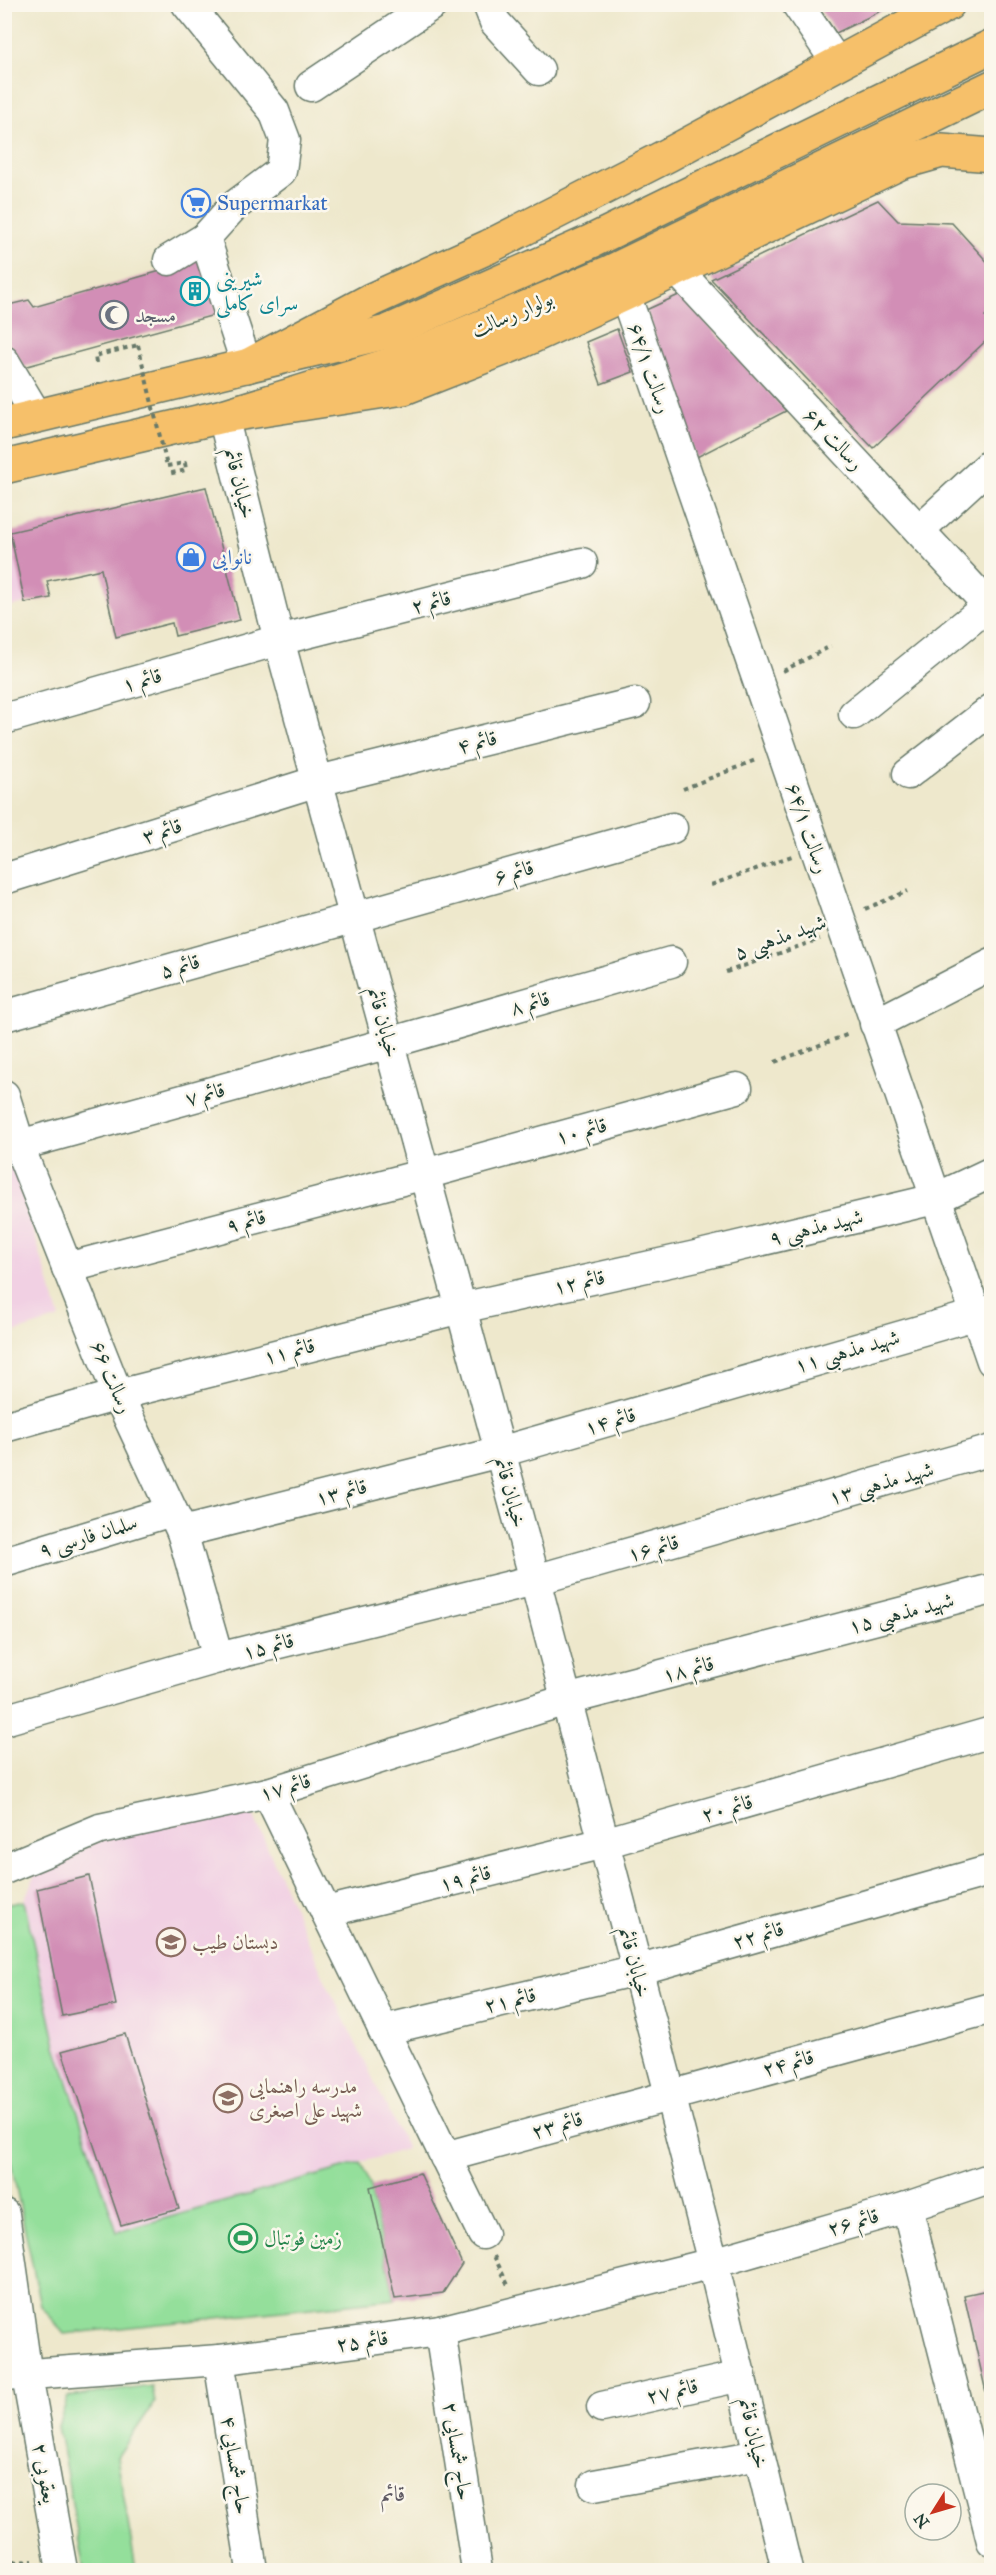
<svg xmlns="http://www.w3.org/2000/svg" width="996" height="2575" font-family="'IM FELL Great Primer',Amiri,serif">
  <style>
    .built { fill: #f1d0e3 }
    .green { fill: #94df9b; stroke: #5a8e68; stroke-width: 1.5 }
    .building { fill: #d28eb6 }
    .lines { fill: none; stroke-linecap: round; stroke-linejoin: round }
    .minor-casing { stroke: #677969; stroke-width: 33 }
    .major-casing { stroke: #677969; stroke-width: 36 }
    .highway-casing { stroke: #677969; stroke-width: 36 }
    .path { stroke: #677969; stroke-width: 4; stroke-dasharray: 4.5 4.5; stroke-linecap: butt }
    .minor { stroke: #fff; stroke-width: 30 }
    .major { stroke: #f6c06b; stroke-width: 33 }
    .highway { stroke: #f6c06b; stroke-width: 33 }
    .path-bridge { stroke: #677969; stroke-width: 4; stroke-dasharray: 4.5 4.5; stroke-linecap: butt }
    .labels { text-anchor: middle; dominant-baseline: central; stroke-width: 5; stroke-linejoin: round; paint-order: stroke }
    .shop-label { font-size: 21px; fill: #366cbe; stroke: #fbf7ec; text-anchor: start }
    .culture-label { font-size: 21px; fill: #0d838f; stroke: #fbf7ec; text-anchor: start }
    .street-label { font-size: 21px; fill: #1f3d34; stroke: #fbf7ec }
    .worship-label { font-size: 21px; fill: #5b616d; stroke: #fbf7ec; text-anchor: start }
    .education-label { font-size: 21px; fill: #785e54; stroke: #fbf7ec; text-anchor: start }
    .leisure-label { font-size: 21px; fill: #27864d; stroke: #fbf7ec; text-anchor: start }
    .neighbourhood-label { font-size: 22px; fill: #5e5962; stroke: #fbf7ec }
  </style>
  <rect width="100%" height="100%" fill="#fbf7ec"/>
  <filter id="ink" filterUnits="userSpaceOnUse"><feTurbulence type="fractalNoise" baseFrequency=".0167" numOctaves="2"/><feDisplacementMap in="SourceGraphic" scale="12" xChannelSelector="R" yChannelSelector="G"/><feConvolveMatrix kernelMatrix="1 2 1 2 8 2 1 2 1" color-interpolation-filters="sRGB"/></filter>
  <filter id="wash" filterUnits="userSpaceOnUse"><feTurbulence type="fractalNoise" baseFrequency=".008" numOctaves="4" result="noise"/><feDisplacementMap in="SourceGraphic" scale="24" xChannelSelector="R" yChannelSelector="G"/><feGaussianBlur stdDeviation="1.35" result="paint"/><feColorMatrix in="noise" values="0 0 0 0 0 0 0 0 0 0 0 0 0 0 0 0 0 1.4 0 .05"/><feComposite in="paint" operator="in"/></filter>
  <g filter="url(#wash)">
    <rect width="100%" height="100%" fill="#eee8cc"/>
    <g class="built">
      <path d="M10,532L25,603L5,608L4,533Z"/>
      <path d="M4,1142H6L60,1318L5,1335Z"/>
      <path d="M250,1807L326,1982L407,2149L117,2232L56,2046L24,1901L36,1872L103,1839Z"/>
    </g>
    <g class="green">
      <path d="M24,1901L56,2046L117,2232L361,2163L370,2187L395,2299L64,2334L41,2306L9,2154L5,2148V1905Z"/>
      <path d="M152,2386L155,2402L117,2457L136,2570H84L58,2426L68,2397Z"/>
    </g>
    <g id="blocks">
      <g class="building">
        <path d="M816,4H895L836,33Z"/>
        <path d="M878,200L898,221L952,223L992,267V310L985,316L992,323V335L873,448L711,279Z"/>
        <path d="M199,251L218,314L24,367L4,335V306L29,300L34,307L171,268Z"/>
        <path d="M681,294L786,411L695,458L646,310Z"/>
        <path d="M617,329L633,372L601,384L586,342Z"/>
        <path d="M206,487L240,620L175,636L172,623L116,637L101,569L47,581L51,598L25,603L10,532Z"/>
        <path d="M89,1876L116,2005L62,2016L37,1889Z"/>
        <path d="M125,2034L179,2209L121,2225L62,2051Z"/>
        <path d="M420,2173L462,2264L443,2293L395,2299L370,2187Z"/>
        <path d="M992,2289V2400L988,2401L964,2295Z"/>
      </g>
    </g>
  </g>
  <g filter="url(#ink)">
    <use href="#blocks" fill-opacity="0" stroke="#677969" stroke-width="1.5"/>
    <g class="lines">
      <g class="minor-casing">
        <g id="minor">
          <path d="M187,4L274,111L285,140L281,171L233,207L205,238L247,366"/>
          <path d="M488,4L495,22L539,70"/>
          <path d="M797,4L837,63"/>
          <path d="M311,86L433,4"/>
          <path d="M169,260L205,238"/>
          <path d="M677,270L992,609"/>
          <path d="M625,294L992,1361"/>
          <path d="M4,361L37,416"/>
          <path d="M223,416L279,640L535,1580L670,2094L713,2263L787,2570"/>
          <path d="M919,530L992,463"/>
          <path d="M854,714L989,605"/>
          <path d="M4,719L279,640L582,563"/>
          <path d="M908,774L992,709"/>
          <path d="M4,879L318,781L635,703"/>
          <path d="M4,1016L672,828"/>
          <path d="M875,1024L992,964"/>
          <path d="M4,1095L24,1159L118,1395L182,1532L218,1658"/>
          <path d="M20,1145L389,1043L671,962"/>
          <path d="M67,1268L425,1174L737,1088"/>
          <path d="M4,1427L118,1395L461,1308L696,1256L935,1199L992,1172"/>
          <path d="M182,1532L500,1452L992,1310"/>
          <path d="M4,1562L172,1511"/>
          <path d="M4,1720L218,1658L535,1580L992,1450"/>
          <path d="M268,1793L483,2234"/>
          <path d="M4,1869L100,1829L268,1793L566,1700L992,1589"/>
          <path d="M326,1912L604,1843L992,1732"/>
          <path d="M383,2030L637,1970L992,1870"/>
          <path d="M445,2157L992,2008"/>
          <path d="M907,2207L992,2541"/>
          <path d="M4,2214L27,2376L62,2570"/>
          <path d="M440,2331L477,2570"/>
          <path d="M219,2360L252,2570"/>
          <path d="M4,2376L219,2360L440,2331L713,2263L907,2207L992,2178"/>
          <path d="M602,2407L741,2376"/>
          <path d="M594,2485L759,2455"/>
        </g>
      </g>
      <g class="major-casing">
        <g id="major">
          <path d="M4,424L387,332L592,241L992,46"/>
          <path d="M4,467L223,416L398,362L608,273L992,87"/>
        </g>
      </g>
      <g class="highway-casing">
        <g id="highway">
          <path d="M247,366L371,300L488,247L668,155L948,4"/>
          <path d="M223,416L404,388L518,343L625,294L900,163L942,151L992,155"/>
        </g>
      </g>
      <g class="path">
        <path d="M96,363L95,356L138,345"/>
        <path d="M167,466L185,463L186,470L168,474"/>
        <path d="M783,671L831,646"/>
        <path d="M683,789L758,759"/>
        <path d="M711,885L792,856"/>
        <path d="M865,909L908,891"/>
        <path d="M726,972L820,939"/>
        <path d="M775,1062L849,1034"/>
        <path d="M494,2256L509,2287"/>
        <path d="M4,2562L33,2561"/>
      </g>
      <use href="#minor" class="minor"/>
      <use href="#major" class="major"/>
      <use href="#highway" class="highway"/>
      <path class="path-bridge" d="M138,345L167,466"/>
    </g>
  </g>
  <defs>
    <g id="supermarket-ring" transform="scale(1.5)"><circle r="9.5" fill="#fbf7ec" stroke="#3f7fe0" stroke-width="1.5"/><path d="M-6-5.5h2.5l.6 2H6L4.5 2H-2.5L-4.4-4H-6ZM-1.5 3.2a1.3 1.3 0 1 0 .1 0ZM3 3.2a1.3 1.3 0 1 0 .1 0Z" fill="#3f7fe0"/></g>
    <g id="building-ring" transform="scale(1.5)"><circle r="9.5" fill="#fbf7ec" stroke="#0f9aa8" stroke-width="1.5"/><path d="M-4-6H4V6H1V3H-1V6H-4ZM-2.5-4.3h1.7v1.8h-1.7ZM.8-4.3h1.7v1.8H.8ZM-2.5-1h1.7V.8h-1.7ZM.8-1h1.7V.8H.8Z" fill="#0f9aa8"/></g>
    <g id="mosque-ring" transform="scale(1.5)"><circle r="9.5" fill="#fbf7ec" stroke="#6b7280" stroke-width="1.5"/><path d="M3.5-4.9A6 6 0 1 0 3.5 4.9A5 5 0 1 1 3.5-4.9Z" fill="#6b7280"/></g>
    <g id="shop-ring" transform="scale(1.5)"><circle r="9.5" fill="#fbf7ec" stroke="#3f7fe0" stroke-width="1.5"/><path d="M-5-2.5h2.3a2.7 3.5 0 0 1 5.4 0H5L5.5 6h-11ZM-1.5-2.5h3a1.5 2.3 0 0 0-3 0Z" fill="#3f7fe0"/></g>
    <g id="school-ring" transform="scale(1.5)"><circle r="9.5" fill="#fbf7ec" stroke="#8d6e63" stroke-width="1.5"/><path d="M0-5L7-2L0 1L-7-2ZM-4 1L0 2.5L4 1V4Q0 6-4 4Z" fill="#8d6e63"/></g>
    <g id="stadium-ring" transform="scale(1.5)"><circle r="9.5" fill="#fbf7ec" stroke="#2e9e5b" stroke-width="1.5"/><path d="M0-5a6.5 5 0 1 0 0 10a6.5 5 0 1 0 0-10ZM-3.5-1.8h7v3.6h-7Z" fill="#2e9e5b"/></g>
  </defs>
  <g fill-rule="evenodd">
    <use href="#supermarket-ring" x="196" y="203"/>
    <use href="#building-ring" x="195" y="291"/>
    <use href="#mosque-ring" x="114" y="315"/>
    <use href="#shop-ring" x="191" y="557"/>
    <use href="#school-ring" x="171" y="1942"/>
    <use href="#school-ring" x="228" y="2098"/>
    <use href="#stadium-ring" x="243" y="2238"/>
  </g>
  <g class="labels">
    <g class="shop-label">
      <text x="217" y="203">Supermarkat</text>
      <text x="212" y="557">نانوایی</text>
    </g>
    <g class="culture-label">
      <text x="216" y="279">شیرینی<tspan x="216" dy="24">سرای کاملی</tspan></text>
    </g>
    <g class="street-label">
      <text transform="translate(512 314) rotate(-23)">بولوار رسالت</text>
      <text transform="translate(650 368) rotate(71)">رسالت ۶۴/۱</text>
      <text transform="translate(834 439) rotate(47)">رسالت ۶۲</text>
      <text transform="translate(240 483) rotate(76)">خیابان قائم</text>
      <text transform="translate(431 602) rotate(-14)">قائم ۲</text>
      <text transform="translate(142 680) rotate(-16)">قائم ۱</text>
      <text transform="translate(477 742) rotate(-14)">قائم ۴</text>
      <text transform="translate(808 828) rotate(71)">رسالت ۶۴/۱</text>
      <text transform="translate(162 831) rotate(-18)">قائم ۳</text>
      <text transform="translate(514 872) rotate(-16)">قائم ۶</text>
      <text transform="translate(780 937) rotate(-20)">شهید مذهبی ۵</text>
      <text transform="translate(180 966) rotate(-16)">قائم ۵</text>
      <text transform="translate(530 1003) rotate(-16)">قائم ۸</text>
      <text transform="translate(384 1022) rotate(75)">خیابان قائم</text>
      <text transform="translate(205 1094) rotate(-15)">قائم ۷</text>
      <text transform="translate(581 1131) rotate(-15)">قائم ۱۰</text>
      <text transform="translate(246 1221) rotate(-15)">قائم ۹</text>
      <text transform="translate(816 1227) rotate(-14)">شهید مذهبی ۹</text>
      <text transform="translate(579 1282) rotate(-12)">قائم ۱۲</text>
      <text transform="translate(289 1351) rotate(-14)">قائم ۱۱</text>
      <text transform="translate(847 1351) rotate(-16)">شهید مذهبی ۱۱</text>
      <text transform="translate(112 1377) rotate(67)">رسالت ۶۶</text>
      <text transform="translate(610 1421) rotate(-16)">قائم ۱۴</text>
      <text transform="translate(881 1483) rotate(-16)">شهید مذهبی ۱۳</text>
      <text transform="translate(341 1492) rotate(-14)">قائم ۱۳</text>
      <text transform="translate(511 1492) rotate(75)">خیابان قائم</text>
      <text transform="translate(88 1536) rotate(-17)">سلمان فارسی ۹</text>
      <text transform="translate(653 1548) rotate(-15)">قائم ۱۶</text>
      <text transform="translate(901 1613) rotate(-15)">شهید مذهبی ۱۵</text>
      <text transform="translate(268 1646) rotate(-14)">قائم ۱۵</text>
      <text transform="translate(688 1669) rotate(-14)">قائم ۱۸</text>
      <text transform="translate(285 1787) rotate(-16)">قائم ۱۷</text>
      <text transform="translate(727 1808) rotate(-16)">قائم ۲۰</text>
      <text transform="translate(465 1878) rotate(-14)">قائم ۱۹</text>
      <text transform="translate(758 1935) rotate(-16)">قائم ۲۲</text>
      <text transform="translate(635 1962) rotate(75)">خیابان قائم</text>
      <text transform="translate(510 2000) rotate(-13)">قائم ۲۱</text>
      <text transform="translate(788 2063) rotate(-15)">قائم ۲۴</text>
      <text transform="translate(557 2125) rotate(-16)">قائم ۲۳</text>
      <text transform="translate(853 2222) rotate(-16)">قائم ۲۶</text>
      <text transform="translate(362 2341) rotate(-8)">قائم ۲۵</text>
      <text transform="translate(672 2391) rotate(-13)">قائم ۲۷</text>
      <text transform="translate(754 2433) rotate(77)">خیابان قائم</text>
      <text transform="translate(458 2451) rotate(81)">حاج شمسایی ۲</text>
      <text transform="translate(236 2465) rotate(81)">حاج شمسایی ۴</text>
      <text transform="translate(45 2473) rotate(80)">یعقوبی ۲</text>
    </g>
    <g class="worship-label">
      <text x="135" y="315">مسجد</text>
    </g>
    <g class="education-label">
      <text x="192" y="1942">دبستان طیب</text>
      <text x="249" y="2086">مدرسه راهنمایی<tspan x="249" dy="24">شهید علی اصغری</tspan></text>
    </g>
    <g class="leisure-label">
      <text x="264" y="2238">زمین فوتبال</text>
    </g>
    <g class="neighbourhood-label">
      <text x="393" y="2493">قائم</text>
    </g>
  </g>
  <rect width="996" height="2575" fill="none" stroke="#fbf7ec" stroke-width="24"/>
  <g transform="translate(933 2512) rotate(233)"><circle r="28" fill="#fbf7ec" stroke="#a3ada2" stroke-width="1.5"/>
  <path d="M0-4.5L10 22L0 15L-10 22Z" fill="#c8321e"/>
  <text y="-9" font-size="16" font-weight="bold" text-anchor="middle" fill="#1f3d34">N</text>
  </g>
</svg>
